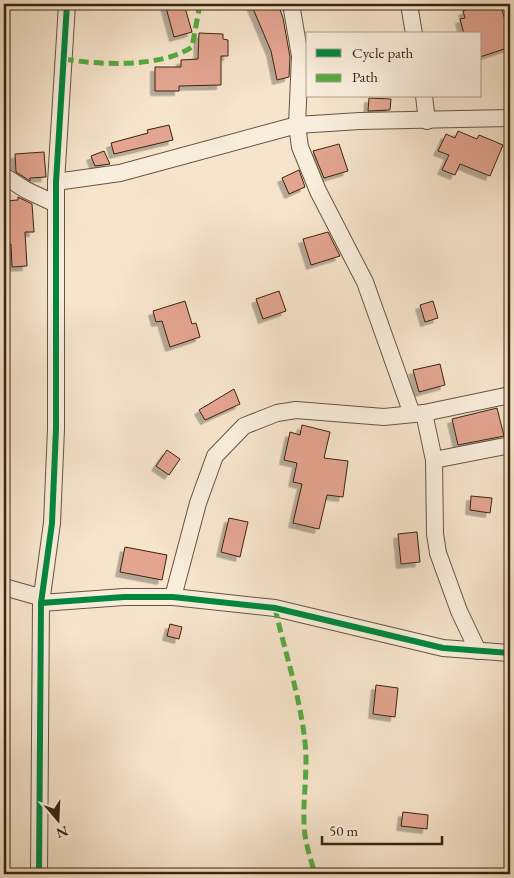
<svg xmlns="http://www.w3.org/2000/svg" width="514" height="878" font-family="'EB Garamond',serif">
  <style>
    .building { fill: #e3a490; stroke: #38240f; filter: url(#shadow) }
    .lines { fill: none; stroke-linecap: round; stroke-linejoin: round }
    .minor-casing { stroke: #68543e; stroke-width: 18 }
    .minor { stroke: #f9eddd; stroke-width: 16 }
    .quiet { stroke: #55aa41; stroke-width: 5; stroke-dasharray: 10 5; stroke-linecap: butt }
    .cycleway-casing { stroke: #f9eddd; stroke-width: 9 }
    .cycleway { stroke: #00873e; stroke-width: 6 }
  </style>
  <defs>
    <filter id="shadow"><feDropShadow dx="-4.5" dy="4.5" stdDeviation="0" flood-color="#0004"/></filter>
  </defs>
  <rect width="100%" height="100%" fill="#f6e4cb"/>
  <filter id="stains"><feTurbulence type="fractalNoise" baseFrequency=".004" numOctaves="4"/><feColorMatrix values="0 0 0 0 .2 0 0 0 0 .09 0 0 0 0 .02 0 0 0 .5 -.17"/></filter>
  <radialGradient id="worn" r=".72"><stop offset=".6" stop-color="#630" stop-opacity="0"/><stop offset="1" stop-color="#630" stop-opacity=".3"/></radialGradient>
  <g class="building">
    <path d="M165,4H184L192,32L174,37Z"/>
    <path d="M251,4H278L283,18L290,57L289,77L277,80L271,51Z"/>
    <path d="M481,4H500L510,35V47L480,57V34H464L460,19L465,18L463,11Z"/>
    <path d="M199,33L223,34V39L228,40V56H221V85L179,86V91H155V67H181V60L198,59Z"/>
    <path d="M369,98L391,99L390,110L368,111Z"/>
    <path d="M169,125L173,140L114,154L111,143L148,133L147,130Z"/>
    <path d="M458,131L477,139L479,135L503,145L490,176L460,164L455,175L442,170L449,155L438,151L446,134L455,138Z"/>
    <path d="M339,144L348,171L324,178L313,151Z"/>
    <path d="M104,151L110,164L95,166L91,156Z"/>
    <path d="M44,152L46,177L30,178V181L16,172L15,154Z"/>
    <path d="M299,170L305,187L289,194L282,178Z"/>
    <path d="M18,197L32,204L34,232H25L27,266L12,267L11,244L4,245V201L18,200Z"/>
    <path d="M328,232L340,256L311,265L303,239Z"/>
    <path d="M279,291L286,311L263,319L256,299Z"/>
    <path d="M185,301L192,324L196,323L200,337L170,347L162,321L156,322L153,311Z"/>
    <path d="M433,301L438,318L425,322L420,305Z"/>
    <path d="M440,364L445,385L419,392L413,370Z"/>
    <path d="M234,389L240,404L205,420L199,410Z"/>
    <path d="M497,408L504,436L458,445L452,419Z"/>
    <path d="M302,425L330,432L324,458L348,461L343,497L327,495L319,529L293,523L302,484L293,482L297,463L284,460L290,432L300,435Z"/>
    <path d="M167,450L180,459L169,475L156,466Z"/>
    <path d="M471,496L492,498L490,513L470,510Z"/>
    <path d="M229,518L248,522L240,557L221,552Z"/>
    <path d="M417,532L420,562L401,564L398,534Z"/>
    <path d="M125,547L167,555L162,580L120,572Z"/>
    <path d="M170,624L182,627L179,639L167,636Z"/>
    <path d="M376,685L398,688L395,717L373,714Z"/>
    <path d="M403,812L428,815L427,829L401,826Z"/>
  </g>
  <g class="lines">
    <g class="minor-casing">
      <g id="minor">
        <path d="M291,4L300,56L297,125L300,147L318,191L365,282L412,414"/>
        <path d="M409,4L414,34"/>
        <path d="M424,96L427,121"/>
        <path d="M4,176L26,190L56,204"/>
        <path d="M56,182L120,173L297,125L360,121L510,118"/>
        <path d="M424,413L434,460L435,534L438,553L459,611L478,651"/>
        <path d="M434,460L510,445"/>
        <path d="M4,587L43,598"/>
        <path d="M173,597L198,503L215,456L244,426L277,413L296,410L384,417L424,413L510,395"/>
        <path d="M41,603L124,597H173L275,608L443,648L510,653"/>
        <path d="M39,874L41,603L52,523L56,429V182L67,4"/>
      </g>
    </g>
    <use href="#minor" class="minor"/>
    <g class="quiet">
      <path d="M64,59C99,65 161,68 192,47L200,4"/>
      <path d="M275,608C285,653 300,696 305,742C308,769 303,796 304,822C304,840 310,857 315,874"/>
    </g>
    <g class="cycleway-casing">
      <g id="cycleway">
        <path d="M41,603L124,597H173L275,608L443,648L510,653"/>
        <path d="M39,874L41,603L52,523L56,429V182L67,4"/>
      </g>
    </g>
    <use href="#cycleway" class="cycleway"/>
  </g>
  <rect width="514" height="878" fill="none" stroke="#f6e4cb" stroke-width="20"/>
  <rect x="5" y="5" width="504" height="868" fill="none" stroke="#38240f" stroke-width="2.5"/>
  <rect x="10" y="10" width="494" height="858" fill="none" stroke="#38240f"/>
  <rect x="306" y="32" width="175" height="65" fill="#f9eddd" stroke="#ac9d8b"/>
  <rect x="316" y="49" width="25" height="8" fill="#00873e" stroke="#ac9d8b"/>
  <text x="352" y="58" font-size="15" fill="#38240f">Cycle path</text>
  <rect x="316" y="74" width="25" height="8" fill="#55aa41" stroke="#ac9d8b"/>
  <text x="352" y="82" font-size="15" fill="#38240f">Path</text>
  <g transform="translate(58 820) rotate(161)" stroke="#f9eddd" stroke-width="4" paint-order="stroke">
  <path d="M0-4L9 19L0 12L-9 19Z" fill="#38240f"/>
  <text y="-8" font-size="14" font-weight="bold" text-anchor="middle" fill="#38240f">N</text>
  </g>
  <path d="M322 836v8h120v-8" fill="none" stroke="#38240f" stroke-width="2.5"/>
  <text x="329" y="836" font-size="15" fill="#38240f" stroke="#f9eddd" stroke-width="4" paint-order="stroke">50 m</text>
  <rect width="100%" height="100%" filter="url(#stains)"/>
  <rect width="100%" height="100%" fill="url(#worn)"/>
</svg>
